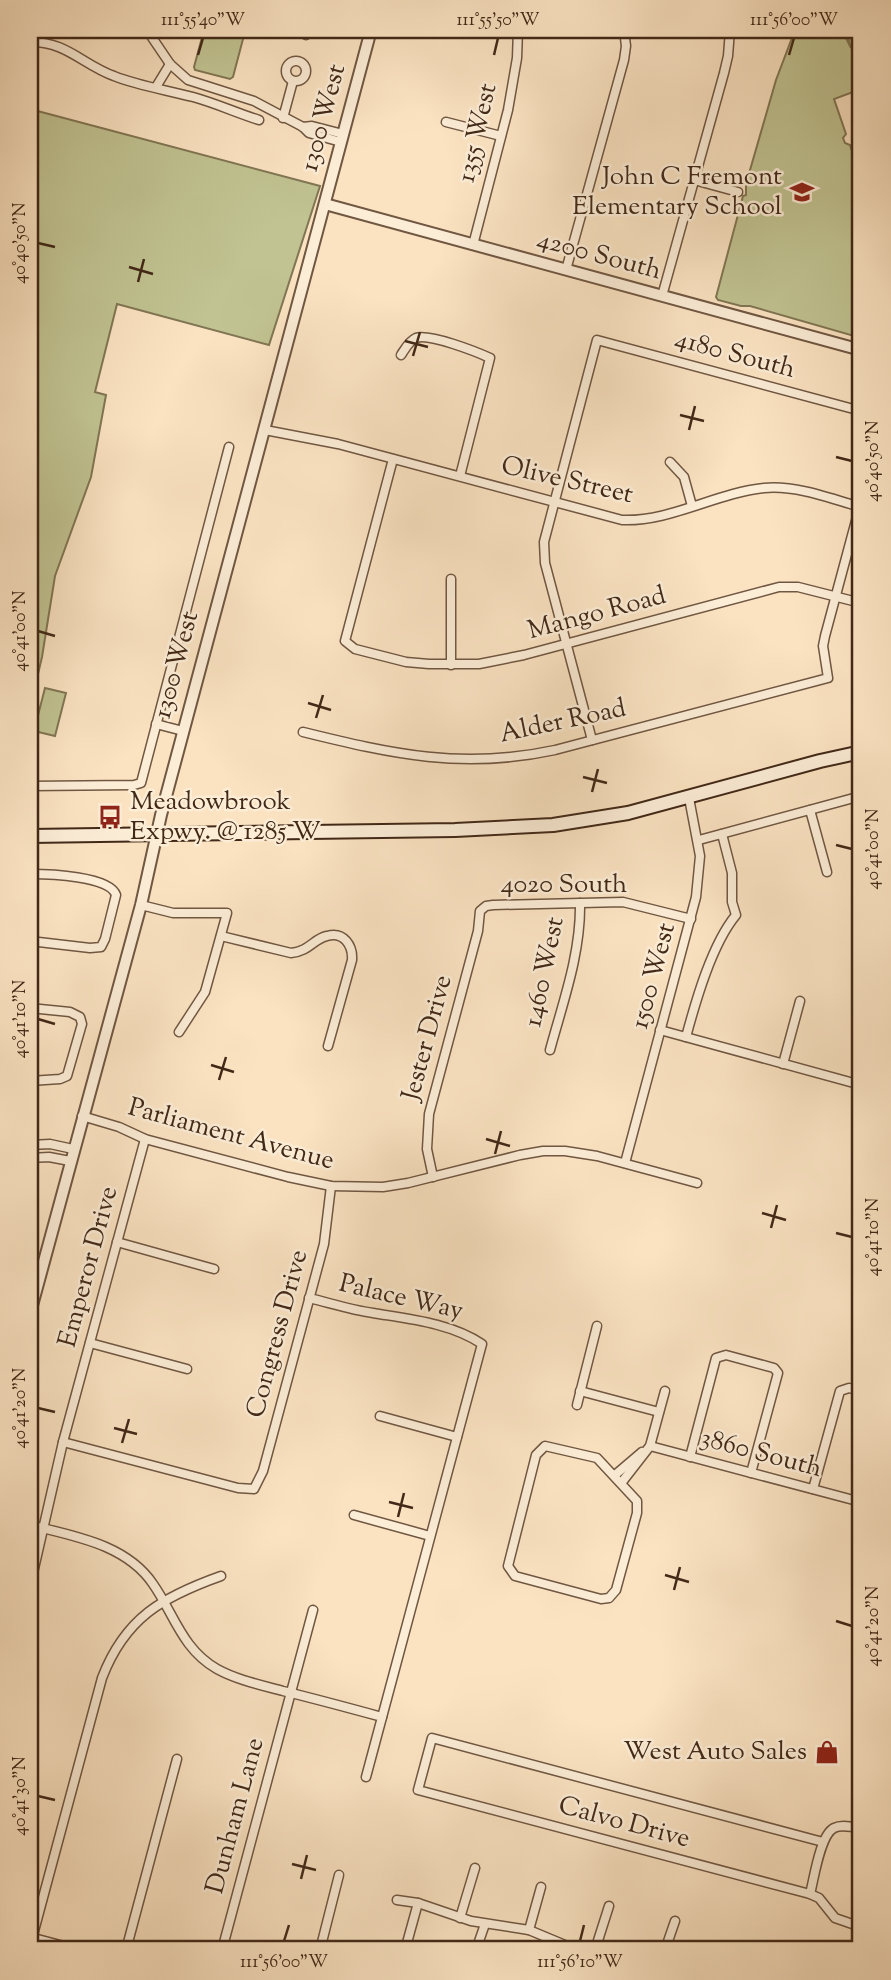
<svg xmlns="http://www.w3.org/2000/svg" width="891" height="1980" font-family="'Sorts Mill Goudy',serif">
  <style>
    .green { fill: #c1c392; stroke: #817654; stroke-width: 2 }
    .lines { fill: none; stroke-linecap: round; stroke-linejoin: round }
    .minor-casing { stroke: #705742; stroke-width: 11 }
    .tertiary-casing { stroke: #705742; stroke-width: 14 }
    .secondary-casing { stroke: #412817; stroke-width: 16 }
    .minor { stroke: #fcedd7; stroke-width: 8 }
    .tertiary { stroke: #fcedd7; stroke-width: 10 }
    .secondary { stroke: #fcedd7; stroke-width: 12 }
    .ticks { fill: none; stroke: #412817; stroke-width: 2.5 }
    .labels { text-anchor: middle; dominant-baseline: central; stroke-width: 5; stroke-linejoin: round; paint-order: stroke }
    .street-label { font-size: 26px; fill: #412817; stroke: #fcedd7 }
    .poi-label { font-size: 26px; fill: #412817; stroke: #fcedd7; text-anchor: end }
    .neatline { fill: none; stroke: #412817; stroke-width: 2.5 }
    .ticks-label { font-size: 18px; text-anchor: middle; fill: #412817 }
  </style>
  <rect width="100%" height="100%" fill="#fbe3c2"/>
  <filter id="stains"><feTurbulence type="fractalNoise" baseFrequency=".00286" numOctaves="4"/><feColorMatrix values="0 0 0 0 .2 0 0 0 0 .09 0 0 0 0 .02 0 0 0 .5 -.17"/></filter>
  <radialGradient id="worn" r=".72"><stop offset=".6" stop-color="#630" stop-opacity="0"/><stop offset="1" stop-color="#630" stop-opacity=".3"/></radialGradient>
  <g class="green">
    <path d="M204,30H220L241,36L243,39L233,77L230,79L195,70L194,67Z"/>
    <path d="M795,30H849L846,38L851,48L848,38L849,32L861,69V89L834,99L846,134L843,138L845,143L850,145L859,173L856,178L857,183L861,185V338L750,306H741L718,300L716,297L743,196L746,195V184L776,80Z"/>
    <path d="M30,109L320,186L269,345L117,304L95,392L106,395L91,477L55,576L42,657L30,708Z"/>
    <path d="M45,688L66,693L55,736L34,731Z"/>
  </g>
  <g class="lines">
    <g class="minor-casing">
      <g id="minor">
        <path d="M147,30L170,64L188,80L254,101L303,127L309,133L341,142"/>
        <path d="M306,35L308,30"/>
        <path d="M30,42C66,41 83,65 114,76C139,86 167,90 193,97C215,103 237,113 259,120"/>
        <circle cx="296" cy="71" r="10"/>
        <path d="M156,87L170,64"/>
        <path d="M283,118L293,81"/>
        <path d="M446,122L501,136"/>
        <path d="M303,127L312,126L343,134"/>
        <path d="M694,180L738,192"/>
        <path d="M473,245L508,110L517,58L518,30"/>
        <path d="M566,270L624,60L626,46L624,30"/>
        <path d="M662,296L724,73L728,56L730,30"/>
        <path d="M401,355C405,349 409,341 416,338C429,333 477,352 490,358L460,476"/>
        <path d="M265,430L338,444L622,520C670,522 716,493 764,488C796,485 830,498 860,507"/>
        <path d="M393,459L345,641L355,649L406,662L429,664H479L524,655L779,587H798L861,603"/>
        <path d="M670,462L684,477L692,506"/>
        <path d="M451,665V579"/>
        <path d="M156,724L183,731"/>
        <path d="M303,732C392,754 463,770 555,750L828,678L823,646L825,636L861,502"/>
        <path d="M592,740L545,563L544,542L597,340L861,411"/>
        <path d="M30,786L134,785L141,783L229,447"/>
        <path d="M810,810L827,872"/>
        <path d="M699,840L861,796"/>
        <path d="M30,874C48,874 110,876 116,895L105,939L101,947L90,948L30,941"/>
        <path d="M141,905L173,913H227L205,992L179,1032"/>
        <path d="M221,936L291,953C310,951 313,939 327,936C344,931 353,946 352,960L328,1046"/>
        <path d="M30,1008L70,1012L80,1017L82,1024L67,1076L60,1079L30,1081"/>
        <path d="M660,1030L861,1085"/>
        <path d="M686,1037C696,1000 712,944 736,915L732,902V873L722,834"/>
        <path d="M550,1050C563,1002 581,953 580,903"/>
        <path d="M783,1064L800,1001"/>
        <path d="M82,1116L119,1127L145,1139L288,1177L331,1186L383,1187L408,1183L520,1155L543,1151H565L597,1156L697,1183"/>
        <path d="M30,1145L50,1144L73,1149"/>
        <path d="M30,1158L49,1157L70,1161"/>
        <path d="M625,1163L696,897L700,856L689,798"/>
        <path d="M433,1177L427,1149L429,1114L478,931L480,911L486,906L493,905L623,902L691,919"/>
        <path d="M117,1242L214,1269"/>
        <path d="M309,1298C330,1303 351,1310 373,1313C409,1319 451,1323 482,1344L366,1777"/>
        <path d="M90,1343L187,1369"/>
        <path d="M580,1391L659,1412"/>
        <path d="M577,1405L597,1326"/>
        <path d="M380,1416L457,1437"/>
        <path d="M63,1442L238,1488L254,1489L263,1471L324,1244L331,1186"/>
        <path d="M545,1446L597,1458L637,1501V1513L616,1590L609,1598L601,1599L515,1576L508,1566L536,1455Z"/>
        <path d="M650,1446L861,1502"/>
        <path d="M690,1457L716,1358L726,1355L774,1368L778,1373L751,1473"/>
        <path d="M615,1475L642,1452"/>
        <path d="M622,1482L650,1446L665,1391"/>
        <path d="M813,1489L840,1391L849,1388L861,1391"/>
        <path d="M354,1515L430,1536"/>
        <path d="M30,1525C73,1536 126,1544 153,1584C174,1614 182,1649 217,1669C237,1680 261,1685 283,1691C316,1699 349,1708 382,1717"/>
        <path d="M30,1586L63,1442L145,1139"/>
        <path d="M823,1842L432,1738L418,1790L810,1894L819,1898L835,1918L861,1927"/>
        <path d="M810,1894C814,1879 820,1835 834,1828C842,1824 853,1827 861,1829"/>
        <path d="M397,1900L418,1903L471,1921L529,1930L577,1950"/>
        <path d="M460,1918L475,1868"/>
        <path d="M529,1930L541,1887"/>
        <path d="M30,1937L79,1950"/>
        <path d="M30,1946L102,1678C125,1618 162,1597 221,1576"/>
        <path d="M126,1950L177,1759"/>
        <path d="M222,1950L313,1610"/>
        <path d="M320,1950L339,1875"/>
        <path d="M405,1950L418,1903"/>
        <path d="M476,1950L485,1924"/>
        <path d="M595,1950L609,1906"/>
        <path d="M665,1950L675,1921"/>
      </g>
    </g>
    <g class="tertiary-casing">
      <g id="tertiary">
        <path d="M325,204L861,350"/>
        <path d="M30,1313L141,905L161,815L371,30"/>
      </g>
    </g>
    <g class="secondary-casing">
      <path id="secondary" d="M30,836L455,830L553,825L628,813L820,761L861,752"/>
    </g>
    <use href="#minor" class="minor"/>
    <use href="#tertiary" class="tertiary"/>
    <use href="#secondary" class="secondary"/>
  </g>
  <path class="ticks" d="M198,55L203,38M494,55L498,38M789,55L794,38M38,243L55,247M129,267L153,274M138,282L144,259M405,341L428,347M413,356L420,332M680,415L704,421M689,430L695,406M836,457L852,461M38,631L55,636M308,703L331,710M316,718L323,695M583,777L607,783M592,792L598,769M836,845L852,849M38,1019L55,1024M211,1065L234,1072M219,1080L226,1057M486,1139L510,1146M495,1154L501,1131M762,1213L786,1220M771,1228L777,1205M836,1233L852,1237M38,1408L55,1412M114,1428L137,1434M122,1443L129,1419M389,1502L413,1508M398,1517L404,1493M665,1575L689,1582M674,1590L680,1567M836,1621L852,1626M38,1796L55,1800M292,1864L316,1870M301,1879L307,1855M284,1941L289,1925M580,1941L584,1925"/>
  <defs>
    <g id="school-bare" transform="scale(1.89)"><path d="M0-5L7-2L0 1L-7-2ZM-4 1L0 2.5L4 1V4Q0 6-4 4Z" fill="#8f2418" stroke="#fcedd7" stroke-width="2.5" paint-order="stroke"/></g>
    <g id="bus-bare" transform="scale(1.89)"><path d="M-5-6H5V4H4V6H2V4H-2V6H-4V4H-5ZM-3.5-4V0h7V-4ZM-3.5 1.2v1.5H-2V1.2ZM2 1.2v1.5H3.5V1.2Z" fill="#8f2418" stroke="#fcedd7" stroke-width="2.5" paint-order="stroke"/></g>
    <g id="shop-bare" transform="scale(1.89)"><path d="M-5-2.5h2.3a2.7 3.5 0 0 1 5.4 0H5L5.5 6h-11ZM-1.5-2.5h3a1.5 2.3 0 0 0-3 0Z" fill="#8f2418" stroke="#fcedd7" stroke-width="2.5" paint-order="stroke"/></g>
  </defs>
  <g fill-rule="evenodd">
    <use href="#school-bare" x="802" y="192"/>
    <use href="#bus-bare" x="110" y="817"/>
    <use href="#shop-bare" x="827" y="1752"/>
  </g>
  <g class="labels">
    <g class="street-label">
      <text transform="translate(324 118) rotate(-75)">1300 West</text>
      <text transform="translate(478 133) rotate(-77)">1355 West</text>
      <text transform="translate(599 256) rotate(15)">4200 South</text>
      <text transform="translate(735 355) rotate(15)">4180 South</text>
      <text transform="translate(567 481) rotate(13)">Olive Street</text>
      <text transform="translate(597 614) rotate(-15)">Mango Road</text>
      <text transform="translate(177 665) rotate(-75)">1300 West</text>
      <text transform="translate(563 722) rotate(-12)">Alder Road</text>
      <text x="564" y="885">4020 South</text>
      <text transform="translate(545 972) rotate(-78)">1460 West</text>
      <text transform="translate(654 976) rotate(-75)">1500 West</text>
      <text transform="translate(428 1038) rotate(-75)">Jester Drive</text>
      <text transform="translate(231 1135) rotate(15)">Parliament Avenue</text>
      <text transform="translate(89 1267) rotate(-75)">Emperor Drive</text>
      <text transform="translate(401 1298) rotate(13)">Palace Way</text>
      <text transform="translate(278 1334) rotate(-75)">Congress Drive</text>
      <text transform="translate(761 1454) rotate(15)">3860 South</text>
      <text transform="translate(236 1816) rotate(-75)">Dunham Lane</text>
      <text transform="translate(624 1823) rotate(15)">Calvo Drive</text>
    </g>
    <g class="poi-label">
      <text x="782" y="177">John C Fremont<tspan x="782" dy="30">Elementary School</tspan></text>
      <text x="130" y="802" text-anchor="start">Meadowbrook<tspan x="130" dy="30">Expwy. @ 1285 W</tspan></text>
      <text x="807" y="1752">West Auto Sales</text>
    </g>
  </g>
  <rect width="891" height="1980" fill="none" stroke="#fbe3c2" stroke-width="77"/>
  <rect x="38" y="38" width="814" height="1903" class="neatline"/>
  <g class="ticks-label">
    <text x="203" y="25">111°55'40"W</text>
    <text x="498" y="25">111°55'50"W</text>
    <text x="794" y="25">111°56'00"W</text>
    <text transform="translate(19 243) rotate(-90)" y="6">40°40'50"N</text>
    <text transform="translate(872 461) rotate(-90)" y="6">40°40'50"N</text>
    <text transform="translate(19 631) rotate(-90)" y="6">40°41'00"N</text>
    <text transform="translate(872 849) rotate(-90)" y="6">40°41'00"N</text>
    <text transform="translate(19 1019) rotate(-90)" y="6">40°41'10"N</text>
    <text transform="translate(872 1237) rotate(-90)" y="6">40°41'10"N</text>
    <text transform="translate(19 1408) rotate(-90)" y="6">40°41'20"N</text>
    <text transform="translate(872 1626) rotate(-90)" y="6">40°41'20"N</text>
    <text transform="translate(19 1796) rotate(-90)" y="6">40°41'30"N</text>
    <text x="284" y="1967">111°56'00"W</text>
    <text x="580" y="1967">111°56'10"W</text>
  </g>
  <rect width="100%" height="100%" filter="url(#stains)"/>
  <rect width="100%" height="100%" fill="url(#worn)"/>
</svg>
